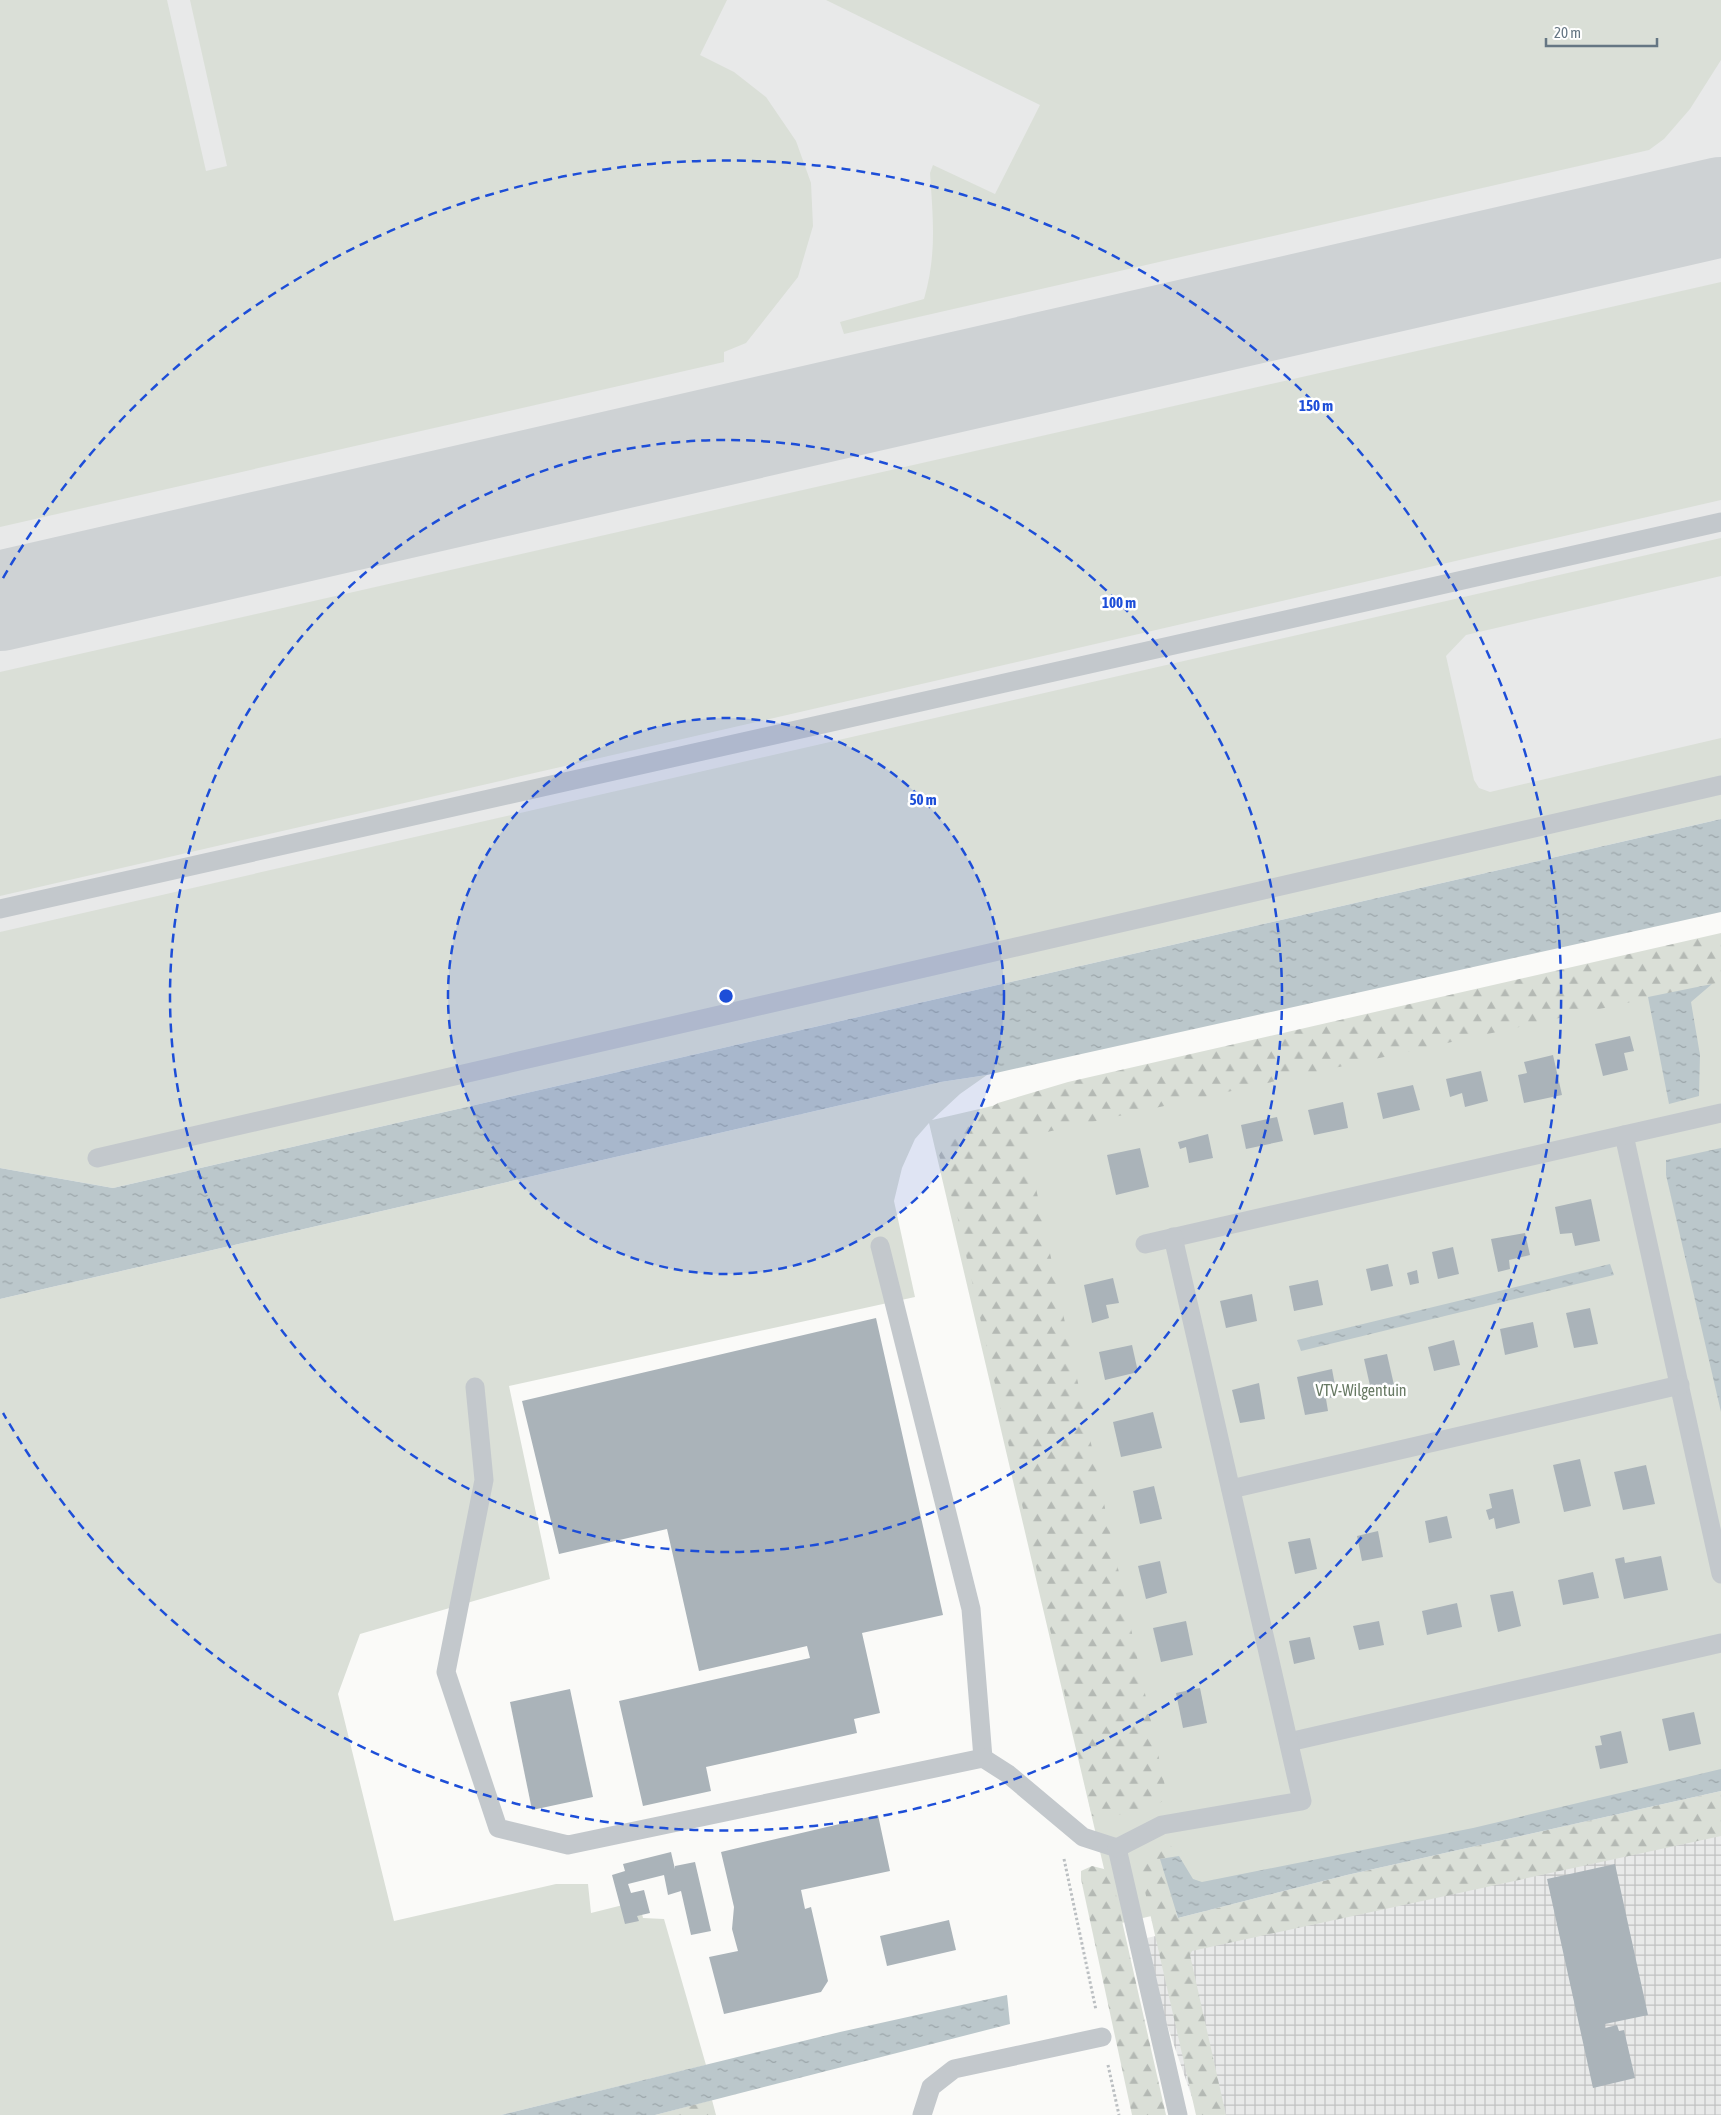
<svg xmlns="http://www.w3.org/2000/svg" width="1721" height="2115" font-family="'Asap Condensed',sans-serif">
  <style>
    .built { fill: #e8e9e9 }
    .industrial { fill: url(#industrial-grid) }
    .green { fill: #dadfd7 }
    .forest { fill: url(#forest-firs) }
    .water { fill: url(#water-ripples) }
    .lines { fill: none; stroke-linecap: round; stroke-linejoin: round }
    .taxiway { stroke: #ced2d4; stroke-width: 100 }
    .building { fill: #aab3b9 }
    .path { stroke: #bbbfc2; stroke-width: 3; stroke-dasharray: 2.5 2.5; stroke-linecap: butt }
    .lane { stroke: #c3c8cc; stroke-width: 19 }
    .ring { fill: none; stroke: #1d4ed8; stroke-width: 2.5; stroke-dasharray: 9 6 }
    .labels { text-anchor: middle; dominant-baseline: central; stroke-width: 5; stroke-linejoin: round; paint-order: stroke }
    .park-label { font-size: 16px; fill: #687a64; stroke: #fff }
    .centre { fill: #1d4ed8; stroke: #fff; stroke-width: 2.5 }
    .ring-label { font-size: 15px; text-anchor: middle; font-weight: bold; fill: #1d4ed8; stroke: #fff; stroke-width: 5; stroke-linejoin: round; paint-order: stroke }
  </style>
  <defs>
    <pattern id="industrial-grid" width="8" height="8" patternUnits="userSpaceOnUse" patternTransform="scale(1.25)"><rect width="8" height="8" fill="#e8e9e9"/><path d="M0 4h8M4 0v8" fill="none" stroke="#c0c1c2"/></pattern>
    <pattern id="forest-firs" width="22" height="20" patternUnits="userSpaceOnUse" patternTransform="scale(1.25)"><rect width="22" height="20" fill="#dadfd7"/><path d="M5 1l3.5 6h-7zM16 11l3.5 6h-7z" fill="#b4b9b4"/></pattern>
    <pattern id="water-ripples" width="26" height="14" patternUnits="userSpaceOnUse" patternTransform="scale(1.25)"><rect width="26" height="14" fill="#bbc7cb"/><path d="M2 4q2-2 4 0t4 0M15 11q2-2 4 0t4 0" fill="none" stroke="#9ca6aa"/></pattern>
  </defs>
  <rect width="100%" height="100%" fill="#fafaf8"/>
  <path class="built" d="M0,0H1721V800L0,1138Z"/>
  <path class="industrial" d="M1721,1807V2115H1198L1138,1940Z"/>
  <g class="green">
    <path d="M0,0H167L206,171L227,166L190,0H727L700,55L734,72L766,97L796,141L811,183L813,226L798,277L746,343L724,352V362L0,527Z"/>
    <path d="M826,0H1721V60L1690,109L1664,139L1649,150L844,334L840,322L924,299C937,254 933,219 930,173L933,165L995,194L1040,105Z"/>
    <path d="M1721,282V500L0,896V672Z"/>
    <path d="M1721,538V576L1466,635L1446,656L1474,780L1479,788L1490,792L1721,738V819L113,1188L0,1168V932Z"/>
    <path d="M1721,937V1784L1117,1924L929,1123L915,1139L902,1168L894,1201L915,1297L509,1386L550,1579L360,1634L338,1694L394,1921L556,1884H588L591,1913L639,1901L643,1918L664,1919L706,2065L501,2115H0V1299L941,1082L987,1075L960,1094L932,1120Z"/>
  </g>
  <g class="forest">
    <path d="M1721,933V982L1029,1136L1026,1142L1168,1800L1108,1818L1092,1816L957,1215L939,1155L956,1127L998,1103L1068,1082Z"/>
    <path d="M1721,1791V1836L1192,1951L1190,1955L1226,2115H1196L1144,1887C1139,1860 1137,1854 1164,1842L1174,1848L1179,1856L1160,1859L1178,1918L1347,1875Z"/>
    <path d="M1092,1866L1104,1869L1112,1877L1166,2115H1132L1081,1879V1871Z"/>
    <path d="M712,2100L716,2115H655Z"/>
  </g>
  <g class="water">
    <path d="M1721,819V912L987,1075L941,1082L0,1299V1168L113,1188Z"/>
    <path d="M1712,984L1691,1002L1700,1055L1699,1096L1669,1104L1648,997Z"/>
    <path d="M1721,1148V1412L1666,1175V1160Z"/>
    <path d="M1610,1264L1614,1275L1301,1351L1297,1340Z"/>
    <path d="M1721,1769V1791L1347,1875L1178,1918L1160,1859L1179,1856L1193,1879L1202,1882L1473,1828Z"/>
    <path d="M1007,1995L1010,2024L655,2115H501L840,2032Z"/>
  </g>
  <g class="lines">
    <path class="taxiway" d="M0,601L1721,207"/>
  </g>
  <g class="building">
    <path d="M1630,1036L1634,1051L1624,1053L1628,1070L1603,1076L1595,1044Z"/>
    <path d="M1553,1055L1562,1095L1524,1103L1518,1075L1527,1073L1524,1062Z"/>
    <path d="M1481,1071L1488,1101L1465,1107L1462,1093L1450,1097L1446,1079Z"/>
    <path d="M1413,1085L1420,1110L1383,1119L1377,1093Z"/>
    <path d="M1343,1102L1348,1128L1314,1135L1308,1110Z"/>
    <path d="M1277,1117L1283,1141L1246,1149L1241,1125Z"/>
    <path d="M1208,1134L1213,1158L1189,1163L1186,1147L1180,1149L1178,1142Z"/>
    <path d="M1140,1148L1149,1187L1116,1195L1107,1155Z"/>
    <path d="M1591,1199L1600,1241L1575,1246L1572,1233L1560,1234L1555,1207Z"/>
    <path d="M1525,1233L1530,1255L1509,1260L1510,1269L1498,1272L1491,1239Z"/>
    <path d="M1453,1247L1459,1274L1438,1279L1432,1252Z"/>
    <path d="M1388,1264L1393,1286L1371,1291L1366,1269Z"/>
    <path d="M1417,1270L1419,1283L1410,1285L1407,1273Z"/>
    <path d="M1113,1278L1119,1303L1106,1305L1109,1318L1092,1323L1084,1285Z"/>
    <path d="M1318,1280L1323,1305L1294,1311L1289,1286Z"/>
    <path d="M1252,1294L1257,1321L1226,1328L1220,1301Z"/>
    <path d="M1590,1308L1598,1344L1574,1348L1566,1313Z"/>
    <path d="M876,1318L943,1615L862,1633L880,1713L854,1719L857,1733L706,1767L711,1791L643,1806L619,1701L810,1658L807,1646L699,1671L667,1529L559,1554L522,1401Z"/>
    <path d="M1533,1322L1538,1347L1505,1355L1500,1329Z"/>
    <path d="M1454,1340L1460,1365L1434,1371L1428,1347Z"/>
    <path d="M1132,1345L1138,1372L1105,1380L1099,1352Z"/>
    <path d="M1387,1354L1394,1385L1371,1390L1364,1359Z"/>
    <path d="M1332,1369L1337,1396L1326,1399L1328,1411L1305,1415L1297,1377Z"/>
    <path d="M1259,1383L1265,1419L1240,1423L1232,1390Z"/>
    <path d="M1153,1412L1162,1448L1121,1457L1113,1422Z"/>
    <path d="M1580,1459L1591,1506L1564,1512L1553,1465Z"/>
    <path d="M1646,1465L1655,1504L1623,1510L1614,1472Z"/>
    <path d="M1154,1486L1162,1519L1140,1524L1133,1491Z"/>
    <path d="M1513,1489L1520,1523L1496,1529L1494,1518L1489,1520L1486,1510L1492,1508L1489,1494Z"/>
    <path d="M1447,1516L1452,1538L1429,1543L1425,1521Z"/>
    <path d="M1378,1531L1383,1557L1362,1561L1357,1536Z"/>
    <path d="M1310,1538L1317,1569L1295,1574L1288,1542Z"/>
    <path d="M1661,1556L1668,1590L1624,1599L1615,1559L1624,1557L1625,1563Z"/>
    <path d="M1160,1561L1167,1593L1146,1599L1138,1566Z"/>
    <path d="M1593,1572L1599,1598L1563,1605L1558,1580Z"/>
    <path d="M1513,1591L1521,1626L1498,1632L1490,1595Z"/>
    <path d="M1457,1603L1462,1627L1427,1635L1422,1611Z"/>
    <path d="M1186,1621L1193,1655L1161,1662L1153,1628Z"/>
    <path d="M1379,1621L1384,1645L1359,1650L1353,1626Z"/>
    <path d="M1310,1637L1315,1659L1294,1664L1289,1641Z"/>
    <path d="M1200,1688L1207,1723L1183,1728L1176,1693Z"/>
    <path d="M570,1689L593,1797L532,1810L510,1702Z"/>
    <path d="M1694,1712L1701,1744L1669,1751L1662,1719Z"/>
    <path d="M1621,1731L1628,1763L1600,1769L1595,1746L1602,1745L1600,1736Z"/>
    <path d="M878,1815L890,1871L801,1890L805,1909L811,1907L828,1981L821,1992L724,2014L709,1957L738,1951L732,1929L734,1907L721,1852Z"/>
    <path d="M671,1852L675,1869V1866L695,1862L711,1931L691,1935L681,1891L668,1895L664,1875L628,1884L631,1893L644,1890L650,1913L637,1916L639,1921L625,1924L612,1875L625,1871L623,1864Z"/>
    <path d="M1615,1864L1648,2015L1605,2024V2028L1617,2025L1619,2031L1624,2030L1635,2078L1593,2088L1547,1879Z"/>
    <path d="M949,1920L956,1950L887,1966L880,1936Z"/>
  </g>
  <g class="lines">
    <g class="path">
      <path d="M1064,1859L1096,2010"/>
      <path d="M1108,2065L1119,2115"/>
    </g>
    <g class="lane">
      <path d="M0,909L1721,522"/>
      <path d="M1624,1135L1721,1574"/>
      <path d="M97,1158L1721,785"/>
      <path d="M1145,1244L1721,1113"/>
      <path d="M880,1246L971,1609L983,1758"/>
      <path d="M475,1387L484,1480L446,1672L498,1828L568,1845L983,1758L1008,1774L1083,1837L1117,1848L1178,2115"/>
      <path d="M1231,1489L1680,1385"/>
      <path d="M1289,1742L1721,1643"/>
      <path d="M1117,1848L1162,1825L1302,1801L1173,1237"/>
      <path d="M922,2115L931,2087L954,2069L1102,2037"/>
    </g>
  </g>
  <circle cx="726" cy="996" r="278" fill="#1d4ed8" fill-opacity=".12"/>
  <g class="ring">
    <circle cx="726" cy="996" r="278"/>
    <circle cx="726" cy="996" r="556"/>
    <path d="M3 578A835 835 0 1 1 3 1413"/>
  </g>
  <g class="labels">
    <g class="park-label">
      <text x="1361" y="1390">VTV-Wilgentuin</text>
    </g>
  </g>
  <circle cx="726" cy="996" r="8" class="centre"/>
  <g class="ring-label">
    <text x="1316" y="411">150 m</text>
    <text x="1119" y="608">100 m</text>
    <text x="923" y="805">50 m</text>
  </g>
  <path d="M1546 38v8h111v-8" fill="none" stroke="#657683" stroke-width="2.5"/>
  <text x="1554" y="38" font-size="15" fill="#657683" stroke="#ffffff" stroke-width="4" paint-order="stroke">20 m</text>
</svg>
